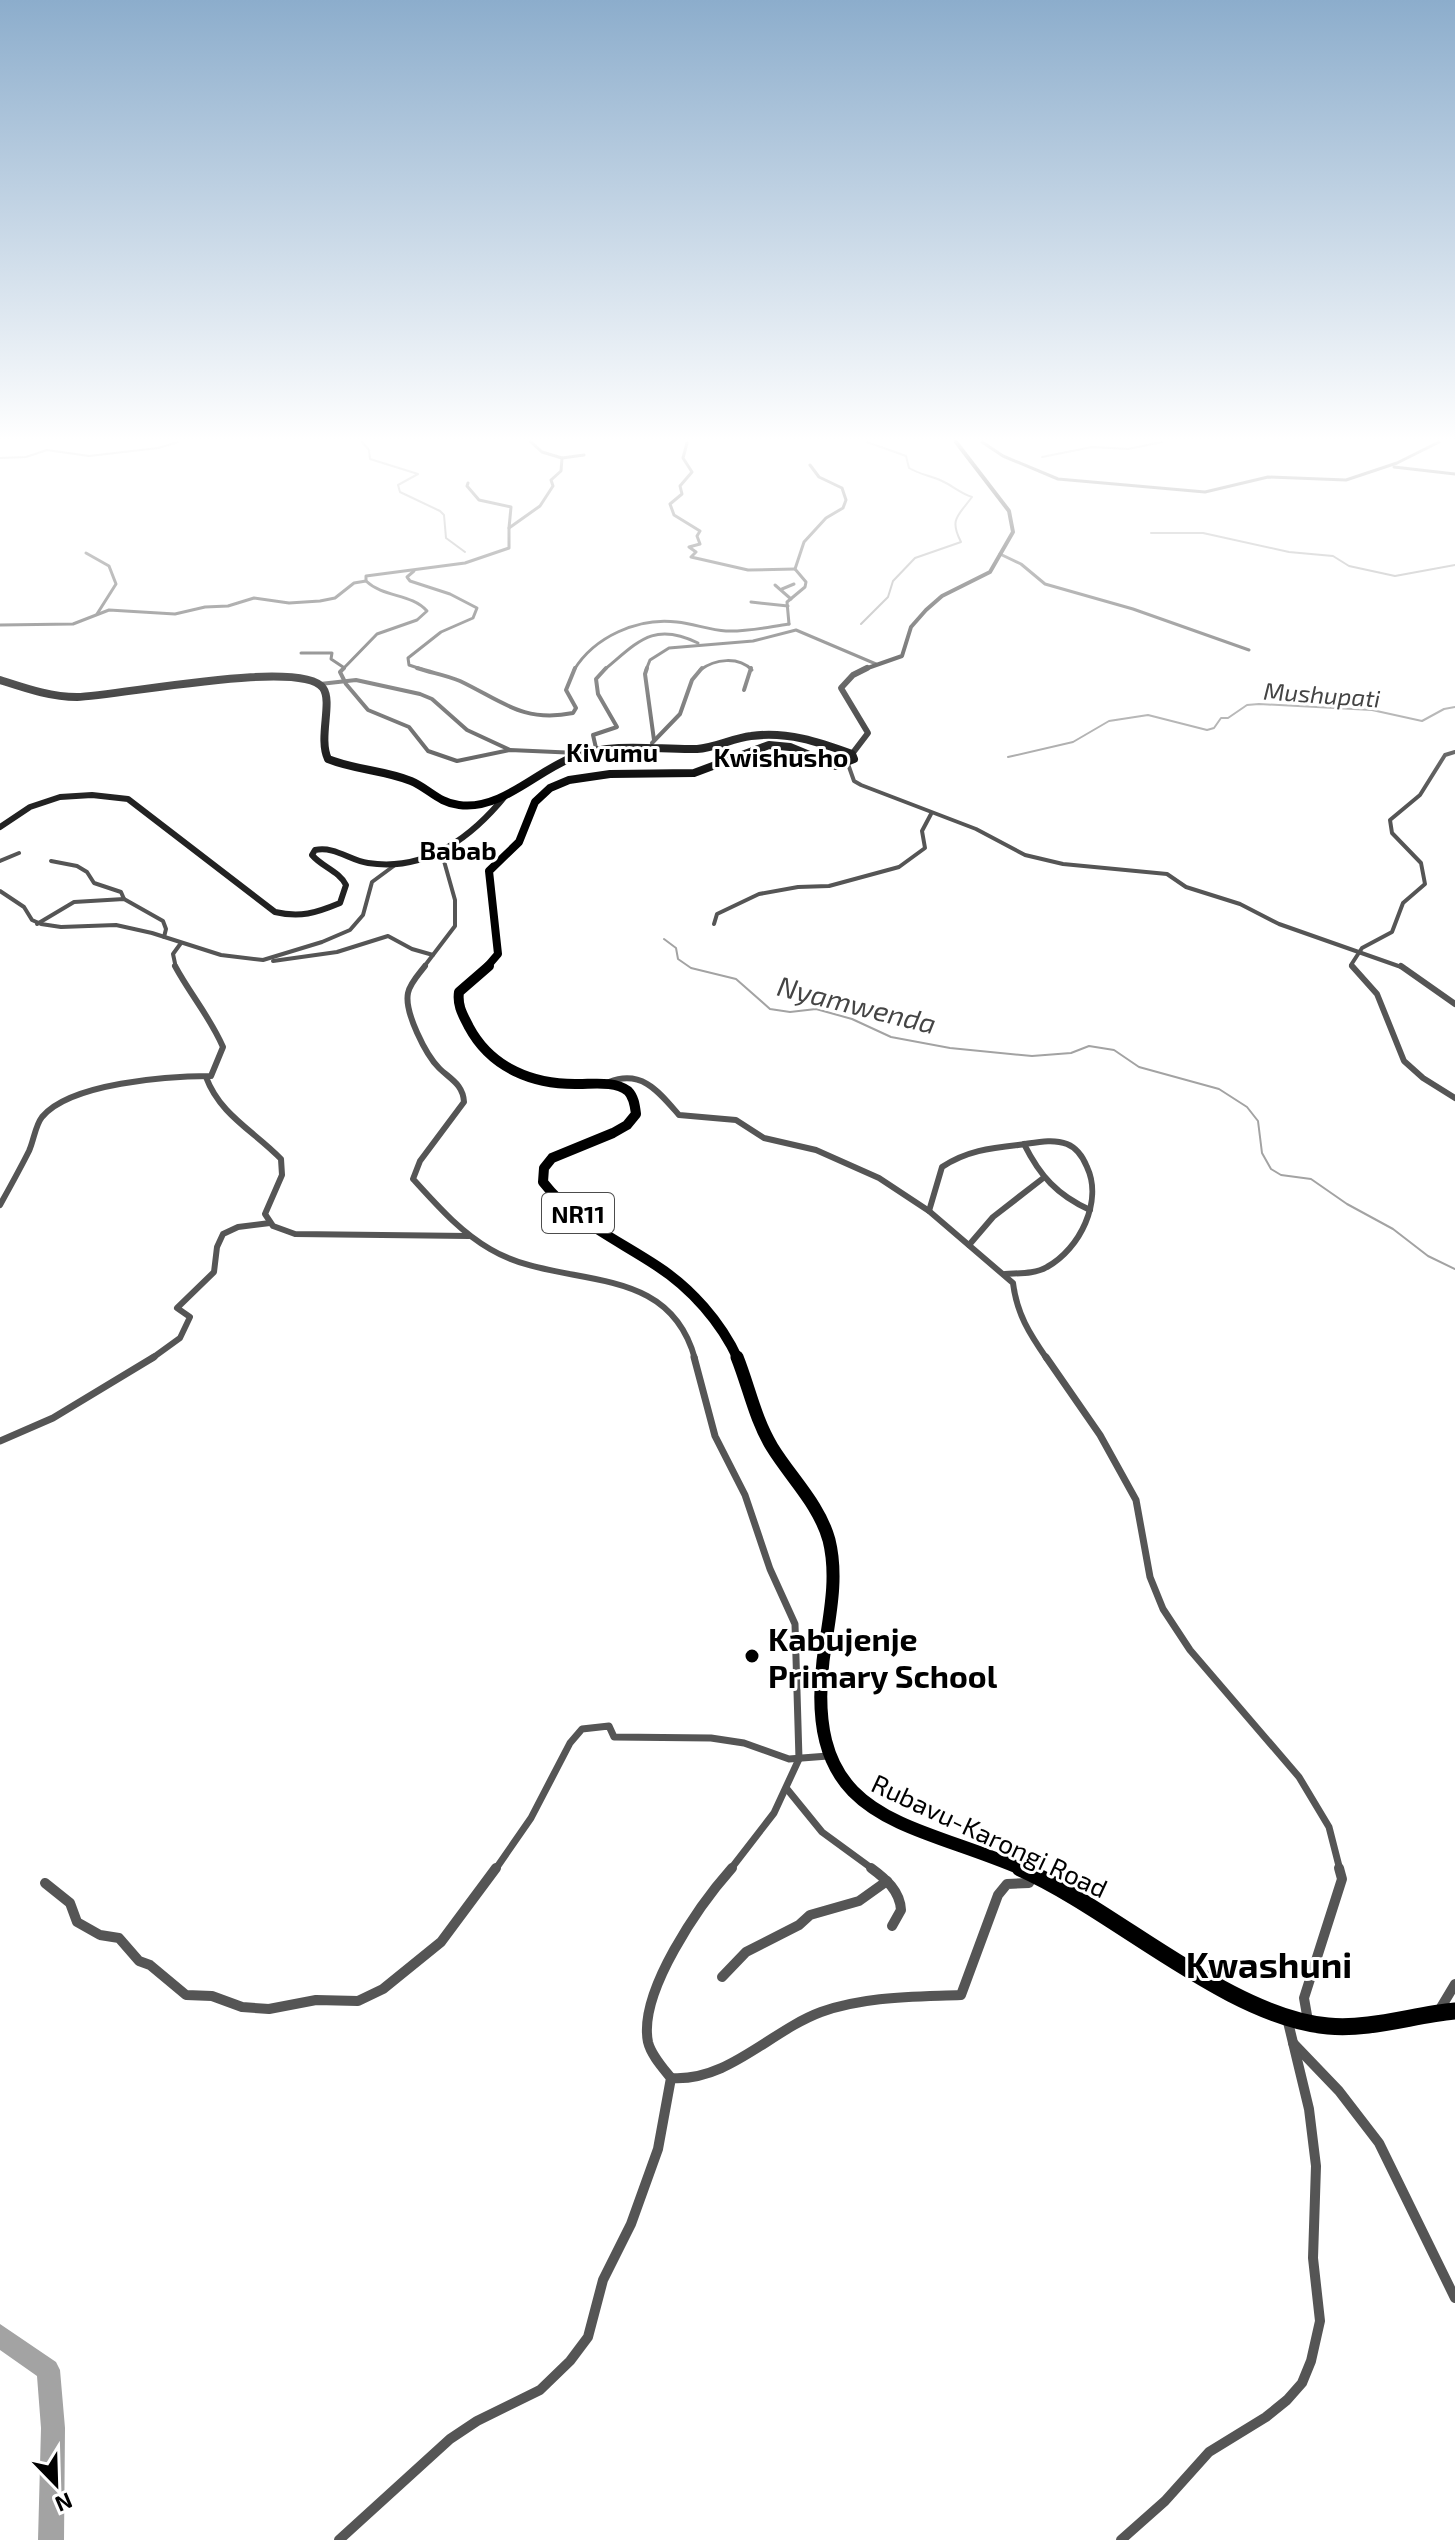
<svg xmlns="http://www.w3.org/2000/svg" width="1455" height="2540" font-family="'Exo 2',sans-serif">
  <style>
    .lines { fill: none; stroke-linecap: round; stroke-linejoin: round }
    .stream { stroke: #a3a3a3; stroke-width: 2 }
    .river { fill: #a3a3a3; fill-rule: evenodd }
    .street-far4 { stroke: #555; stroke-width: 3 }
    .street-far3 { stroke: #555; stroke-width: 4 }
    .street-far2 { stroke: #555; stroke-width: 6 }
    .street-far1 { stroke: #555; stroke-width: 7 }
    .street { stroke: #555; stroke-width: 10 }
    .secondary-far1 { stroke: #222; stroke-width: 4 }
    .secondary { stroke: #222; stroke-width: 6 }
    .highway-far3 { stroke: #000; stroke-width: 8 }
    .highway-far2 { stroke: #000; stroke-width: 10 }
    .highway-far1 { stroke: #000; stroke-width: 13 }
    .highway { stroke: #000; stroke-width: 17 }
    .poi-dot { fill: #000; stroke: #fff; stroke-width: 3 }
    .labels { text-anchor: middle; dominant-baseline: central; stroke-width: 6; stroke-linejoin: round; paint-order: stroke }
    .far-water-label { font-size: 24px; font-style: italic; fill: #444; stroke: #fff }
    .shield { fill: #fff; stroke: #4c4c4c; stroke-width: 2 }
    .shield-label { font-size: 24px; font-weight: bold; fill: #000 }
    .far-quarter-label { font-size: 26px; font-weight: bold; fill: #000; stroke: #fff }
    .street-label { font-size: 26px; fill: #000; stroke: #fff }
    .water-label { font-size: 28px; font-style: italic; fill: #444; stroke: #fff }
    .near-poi-label { font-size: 32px; font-weight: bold; fill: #000; stroke: #fff; text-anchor: start }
    .near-quarter-label { font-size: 36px; font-weight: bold; fill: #000; stroke: #fff }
  </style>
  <rect width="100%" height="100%" fill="#fff"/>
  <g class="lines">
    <g class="stream">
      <path d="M362,442L369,450L370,459L418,474L398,485L400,492L440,511L444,515L446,538L465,552"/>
      <path d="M1042,457L1092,447L1128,449L1162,442"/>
      <path d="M0,458L26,457L47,450L89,456L158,448L178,442"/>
      <path d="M1151,533H1203L1289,552L1333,556L1349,566L1395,576L1455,565"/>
      <path d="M861,624L888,597L893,581L915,558L961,542C949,519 958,516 972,497C960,493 953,486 942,481C931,476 919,474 909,468L906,456L867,442"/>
      <path d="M1008,757L1073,742L1109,721L1148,715L1207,730L1214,728L1221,718H1228L1247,705L1259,704L1372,710L1422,721L1444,709L1455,707"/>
      <path d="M664,939L676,948L678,959L691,968L736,979L770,1009L790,1012L816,1009L852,1019L891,1037L950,1048L1032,1056L1071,1053L1089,1046L1114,1050L1139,1067L1219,1089L1247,1107L1258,1121L1262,1153L1271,1169L1281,1175L1311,1179L1347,1204L1393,1229L1428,1256L1455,1269"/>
    </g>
    <path class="river" d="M0,2324L56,2362L60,2370L65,2428L64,2540H38L41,2428L37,2376L0,2350Z"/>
    <g class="street-far4">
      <path d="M982,442L1003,456L1058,479L1205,492L1268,477L1346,480L1397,463L1439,442"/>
      <path d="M687,443L683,458L692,472L680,486L682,494L670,504L674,515L700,531L697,536L700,544L689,547L696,552L691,557L748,570L795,569"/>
      <path d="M562,458L584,455"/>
      <path d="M1394,467L1455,474"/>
      <path d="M468,483L467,486L479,500L511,507L509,528"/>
      <path d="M86,553L109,566L116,584L97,614"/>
      <path d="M1000,554L1021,564L1045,584L1133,609L1249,650"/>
      <path d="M414,571L407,577L410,581L450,594L477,608L473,618L441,632L408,658L409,665L424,670"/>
      <path d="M775,585L791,599"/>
      <path d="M782,589L794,584"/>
      <path d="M751,602L788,606"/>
      <path d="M789,624L787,602L805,587L806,582L795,569L804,542L826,518L843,508L846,500L842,488L819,477L810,465"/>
      <path d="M0,625L73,624L109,610L175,614L205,607L228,606L254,598L289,603L320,601L335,598L354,583L366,581V576L465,563L509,548V528L540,506L553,486L551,480L561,471L562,458L542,452L531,442"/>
      <path d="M301,653H332L331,659L343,667"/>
      <path d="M342,670L377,634L417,620L427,611C411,593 384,598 366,581"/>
      <path d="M574,670C594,637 638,617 677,622C694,624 710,630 726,631C747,632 768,627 789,624"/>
      <path d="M604,670C638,642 653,621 698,643"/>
      <path d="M646,670L650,660L669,648L753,641L796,630L876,664"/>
      <path d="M700,670C715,659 738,656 752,670"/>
    </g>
    <g class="street-far3">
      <path d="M344,668L340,672L346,684L368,710L409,727L428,751L457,761L510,750L578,753"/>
      <path d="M417,668C432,673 446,675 460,681C502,701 523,723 573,713L576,708L566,690L575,668"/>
      <path d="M647,668L645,674L654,740"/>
      <path d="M320,684L356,680L420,694L432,699L467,730L510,750"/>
      <path d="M744,690L751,668"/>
      <path d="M652,743L680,714L692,680L702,668"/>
      <path d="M596,748L593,735L617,727L598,694L596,679L606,668"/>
      <path d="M848,764L854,781L861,785L976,829L1025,855L1063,864L1167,874L1186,887L1240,904L1279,924L1404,968"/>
      <path d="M0,861L19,853"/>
      <path d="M51,861L77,866L87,872L94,883L121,892L124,899"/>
      <path d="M0,891L24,907L32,920L41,924L61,927L116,925L152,933L221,955L263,960L322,942L350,930L363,915L372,882L395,865"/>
      <path d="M37,924L74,902L124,899L163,921L166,929L164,937"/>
      <path d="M714,924L717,914L759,894L798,887L829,886L899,867L925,848L922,831L931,814"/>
      <path d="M273,961L337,952L388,936L412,949L433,955"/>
      <path d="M176,968L173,954L181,943"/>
      <path d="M423,968L455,926V900L442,854"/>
      <path d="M1354,968L1351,965L1362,948L1392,932L1403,903L1425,884L1421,863L1392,833L1390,820L1420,795L1445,755L1455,752"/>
    </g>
    <g class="street-far2">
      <path d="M425,966C419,974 410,983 408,993C404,1012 426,1055 439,1068C450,1079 463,1084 464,1102L420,1161L413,1179C437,1205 459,1231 490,1249C560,1291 668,1258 695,1359"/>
      <path d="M1352,966L1377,994L1404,1061L1423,1078L1455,1098"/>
      <path d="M1401,966L1455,1004"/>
      <path d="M206,1077C220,1115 254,1131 281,1159L282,1175L265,1214L273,1226L295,1234L469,1236"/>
      <path d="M609,1082C642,1069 659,1092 679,1115L736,1120L764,1138L816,1150L879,1178L929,1211L1013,1283C1017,1314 1029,1333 1047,1359"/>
      <path d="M1024,1144C1040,1176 1057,1195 1090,1210"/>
      <path d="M0,1205C10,1187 20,1169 29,1151C34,1140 35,1126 42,1117C70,1083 168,1076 211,1076L223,1047C210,1017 190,994 175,966"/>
      <path d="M929,1211L942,1167C966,1151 990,1148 1018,1145C1034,1143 1052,1138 1067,1144C1077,1148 1083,1157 1087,1167C1103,1201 1080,1249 1047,1267C1035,1274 1019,1273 1005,1274"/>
      <path d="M969,1245L993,1217L1042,1179"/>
      <path d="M151,1359L180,1338L190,1317L177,1308L214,1272L217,1247L223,1234L238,1227L270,1223"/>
    </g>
    <g class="street-far1">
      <path d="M694,1357L715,1436L745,1495L770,1569L795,1624L799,1759L774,1813L730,1870"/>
      <path d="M1046,1357L1100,1435L1136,1500L1150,1577L1163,1609L1190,1650L1299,1777L1329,1827L1340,1870"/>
      <path d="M0,1441L53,1418L154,1357"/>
      <path d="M787,1789L822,1832L874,1870"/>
      <path d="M495,1870L531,1818L570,1743L582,1729L609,1726L614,1737L711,1738L744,1743L789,1759L828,1756"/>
    </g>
    <g class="street">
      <path d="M871,1868C886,1879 900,1891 901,1910L892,1926"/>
      <path d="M45,1883L70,1903L77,1922L100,1935L119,1938L139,1961L150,1965L186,1995L212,1996L242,2007L269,2009L316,2000L358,2001L383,1989L441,1942L496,1868"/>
      <path d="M722,1977L746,1952L799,1925L810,1915L859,1901L887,1881"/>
      <path d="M1440,2009L1455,1984"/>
      <path d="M1308,2021L1304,1998L1342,1879L1339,1868"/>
      <path d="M1293,2043L1339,2091L1379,2143L1455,2298"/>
      <path d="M671,2078C728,2082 770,2031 821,2012C866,1996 914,1997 961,1995L998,1895L1007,1884L1029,1883L1032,1876"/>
      <path d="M339,2540L450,2439L477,2421L540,2390L570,2361L588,2337L603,2280L631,2224L658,2149L671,2078C663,2068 651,2055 648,2042C638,1992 700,1904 732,1868"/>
      <path d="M1121,2540L1165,2501L1209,2452L1266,2417L1287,2400L1302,2383L1311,2361L1320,2321L1313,2258L1316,2166L1309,2109L1288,2022"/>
    </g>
    <path class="secondary-far1" d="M862,670L902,656L911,627L926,610L942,596L990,572L1013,532L1009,511L956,442"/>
    <g class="secondary">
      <path d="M852,754L868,733L841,688L853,675L867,668"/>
      <path d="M0,827L30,807L60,797L92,795L128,799L275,912C300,918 316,913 340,903L346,885C339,871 322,867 312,855L315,850C335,846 349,860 368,863C426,872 472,837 506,795"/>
    </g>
    <path class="highway-far3" d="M0,680C25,688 50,697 77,697C119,696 301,658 323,688C333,702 318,738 328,759C355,770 384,770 411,781C428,788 439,803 459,805C502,811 538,769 576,756C616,742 656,750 697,749C715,748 733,738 751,736C787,731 819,742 852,754L854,759L836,766L790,747L769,745L694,773L610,774L569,780L550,788L535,802L519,842L489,871L498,954L486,968"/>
    <path class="highway-far2" d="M489,966L459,992C457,1006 463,1015 469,1027C491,1068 533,1085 579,1084C594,1084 615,1081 628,1091C634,1097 635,1106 636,1114L627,1125L613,1133L552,1158L544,1168L543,1182C572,1220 618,1240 657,1266C691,1288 721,1322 738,1359"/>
    <path class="highway-far1" d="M737,1357C749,1387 755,1419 772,1447C791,1478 819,1504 829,1540C839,1580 828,1622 823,1661C804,1824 909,1820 1024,1870"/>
    <path class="highway" d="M1020,1868C1115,1910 1228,2017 1328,2026C1370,2030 1413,2015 1455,2011"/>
  </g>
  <linearGradient id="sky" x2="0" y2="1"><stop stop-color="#8cadcc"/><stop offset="0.55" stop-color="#fff"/><stop offset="1" stop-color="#fff" stop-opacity="0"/></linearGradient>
  <rect width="1455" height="798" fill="url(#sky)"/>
  <circle class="poi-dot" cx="752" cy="1656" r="8"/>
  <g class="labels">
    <g class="far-water-label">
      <text transform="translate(1322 694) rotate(4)">Mushupati</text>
    </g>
    <rect class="shield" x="542" y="1193" width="72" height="40" rx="6"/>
    <g class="shield-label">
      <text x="578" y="1213">NR11</text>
    </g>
    <g class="far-quarter-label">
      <text x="612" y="751">Kivumu</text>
      <text x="781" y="756">Kwishusho</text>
      <text x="458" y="849">Babab</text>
    </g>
    <g class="street-label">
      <text transform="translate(990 1835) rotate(25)">Rubavu-Karongi Road</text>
    </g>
    <g class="water-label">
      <text transform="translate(857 1004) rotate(14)">Nyamwenda</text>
    </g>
    <g class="near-poi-label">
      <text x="768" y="1638">Kabujenje<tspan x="768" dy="37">Primary School</tspan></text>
    </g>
    <g class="near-quarter-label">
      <text x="1269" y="1963">Kwashuni</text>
    </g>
  </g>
  <g transform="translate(56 2484) rotate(157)" stroke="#ffffff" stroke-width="6" paint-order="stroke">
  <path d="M0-6L14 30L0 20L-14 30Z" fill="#000000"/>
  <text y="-12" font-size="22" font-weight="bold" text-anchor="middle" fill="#000000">N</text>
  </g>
</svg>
